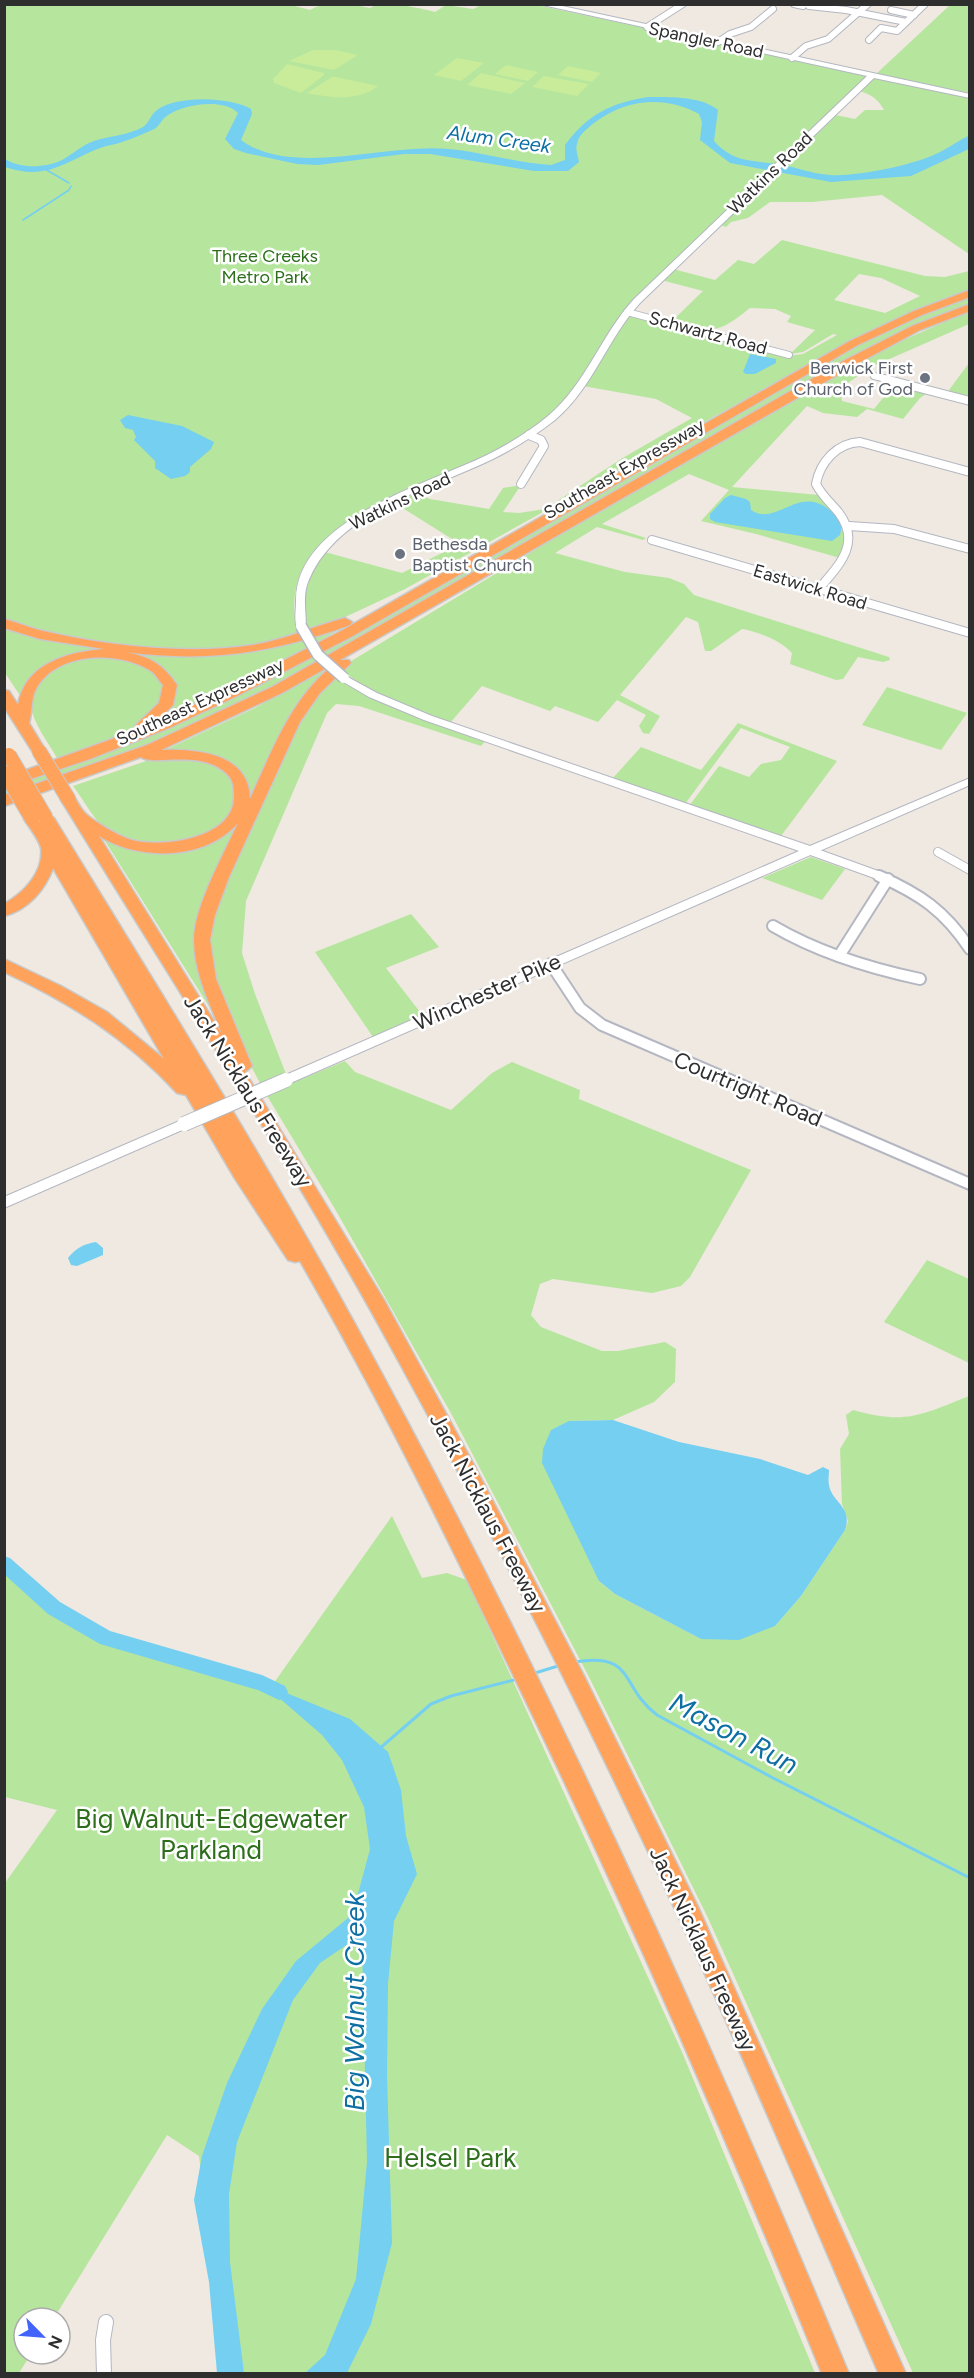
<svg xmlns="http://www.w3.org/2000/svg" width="974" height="2378" font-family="Figtree,sans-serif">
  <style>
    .green { fill: #b6e59e; fill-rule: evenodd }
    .pitch { fill: #c9ec9a }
    .water { fill: #75cff0 }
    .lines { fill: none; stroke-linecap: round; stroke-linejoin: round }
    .stream-far1 { stroke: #75cff0; stroke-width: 1.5 }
    .stream { stroke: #75cff0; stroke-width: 3 }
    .river { fill: #75cff0; fill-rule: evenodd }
    .street-far3-casing { stroke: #b4b7c1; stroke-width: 8 }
    .street-far2-casing { stroke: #b4b7c1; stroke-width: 10 }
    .street-far1-casing { stroke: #b4b7c1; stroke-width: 14 }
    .street-casing { stroke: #b4b7c1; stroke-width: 16 }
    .secondary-casing { stroke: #b4b7c1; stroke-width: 2 }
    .highway-casing { stroke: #c9c9c9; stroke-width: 3 }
    .street-far3 { stroke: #fff; stroke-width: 6 }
    .street-far2 { stroke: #fff; stroke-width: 8 }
    .street-far1 { stroke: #fff; stroke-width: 10 }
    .street { stroke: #fff; stroke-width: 14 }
    .secondary { fill: #fff; fill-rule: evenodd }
    .highway { fill: #ffa35c; fill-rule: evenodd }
    .secondary-bridge-far1-casing { stroke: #b4b7c1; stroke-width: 13; stroke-linecap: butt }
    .secondary-bridge-casing { stroke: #b4b7c1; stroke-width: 16; stroke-linecap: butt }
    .highway-bridge-casing { stroke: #c9c9c9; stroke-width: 16; stroke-linecap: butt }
    .secondary-bridge-far1 { stroke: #fff; stroke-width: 10 }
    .secondary-bridge { stroke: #fff; stroke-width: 14 }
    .highway-bridge { stroke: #ffa35c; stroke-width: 14 }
    .worship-dot { fill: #6b7280; stroke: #fff; stroke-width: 2 }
    .labels { text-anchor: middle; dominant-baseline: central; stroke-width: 5; stroke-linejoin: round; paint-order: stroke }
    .far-street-label { font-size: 18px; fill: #2e2e2e; stroke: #fff }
    .far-park-label { font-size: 18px; fill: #2c6e1b; stroke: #fff }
    .far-worship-label { font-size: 18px; fill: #5b616d; stroke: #fff; text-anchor: end }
    .far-water-label { font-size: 20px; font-style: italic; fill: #0d6fa3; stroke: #fff }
    .street-label { font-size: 22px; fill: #2e2e2e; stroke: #fff }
    .near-park-label { font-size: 27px; fill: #2c6e1b; stroke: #fff }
    .near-water-label { font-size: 28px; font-style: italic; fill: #0d6fa3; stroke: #fff }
  </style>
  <rect width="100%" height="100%" fill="#efe9e1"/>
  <g class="green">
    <path d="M287,4L310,10C326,0 351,4 370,8C384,0 419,8 435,12L446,5L473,9L481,5H536L754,51L756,54H766L863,75L866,77L805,139L810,140L835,115L855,119L865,110H884C878,99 871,94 859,91L873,78L969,98V254L882,195L812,202H770L748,218L731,222L726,227L720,225C701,241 683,257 665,273C656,281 645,288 638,298C605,340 584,390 541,423C530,432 516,441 503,449C430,489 267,519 298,634L248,649L170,652L69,638L40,632L5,620L4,5Z"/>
    <path d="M950,5H969V95L875,75Z"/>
    <path d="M782,240L925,276L945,277L969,271V290L889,322L828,353L405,589L309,634L303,620L304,580L321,551L402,573L460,544L401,507L402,504L397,501L417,493L430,499L489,509L503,488L521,485L503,512L519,513L545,509L621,459L692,418L656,399L583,386L626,317L631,315L788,356L803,354L837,335L833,334L803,352L790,354L815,330L787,322L791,316L775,309L750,308C717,335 710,333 671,322L703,291L661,280L673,269L715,280L738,260L754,264ZM859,274L881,278L920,296L885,313L834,300Z"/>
    <path d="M969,296V304L936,317L293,677L167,738L5,797V786L221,702L857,345L895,326Z"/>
    <path d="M969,311V324L869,368L841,388L842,401L874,409L895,383L929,392L920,398L903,419L867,409L857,417L823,413L807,406L732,487L819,495L839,515L847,534L840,558L756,534L701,521L729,490L689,474L602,524L646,538L643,540L597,527L555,553L625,572L669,578L684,584L694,595L889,657L890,660L883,662L858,657L843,679L836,680L790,664L792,653C780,640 759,632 742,629L711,651H705L698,622L686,617L620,695L660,716L649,734L643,733L639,726L646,715L617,700L598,722L555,706L550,711L482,686L450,723L371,691L345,673L336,677C381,707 434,724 486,740L481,746L359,706L336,704L327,713L246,901L242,953L255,994L286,1074L261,1085L241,1047L207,958L210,916L307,704L343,666L591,516L881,350Z"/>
    <path d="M969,363V400L946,394Z"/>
    <path d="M4,625C85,640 167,665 249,653C283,648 314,636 346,626L271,668L159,722L166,672L148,659L124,652L58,660L21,697L5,673Z"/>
    <path d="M109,655L149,665L166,686C159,732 93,744 57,758C48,742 33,723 30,704C29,697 32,693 36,687C55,661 79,658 109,655Z"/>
    <path d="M340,659L316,682L205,910L212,1006L210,1008L100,833L135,849L220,836L246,785C213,760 209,750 165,750L255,708Z"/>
    <path d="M887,687L967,713L941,750L862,725Z"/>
    <path d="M738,723L837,761L781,836L689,806L719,766L749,777L761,764L781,760L790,747L741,728L685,804L612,779L641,747L701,770Z"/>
    <path d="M185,756C196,759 209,761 220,766C229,771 236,782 236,792C237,847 147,854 110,832C95,823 84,800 73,786L155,758Z"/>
    <path d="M811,857L845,869L822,900L762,878Z"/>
    <path d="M411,914L439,947L386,968L423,1016L373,1037L315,952Z"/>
    <path d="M345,1061L355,1072L451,1110L492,1073L512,1062L580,1090L579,1099L751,1170L690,1277L681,1286L652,1293L553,1279L540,1284L531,1315L541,1327L602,1351H618L665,1342L676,1349L675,1382L654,1402L613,1420L569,1421L599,1581L615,1594L701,1639L775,1626L801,1596L845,1530L848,1521L842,1504L840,1449L849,1434L846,1415L853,1410C906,1425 921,1415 969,1396V2373H913L708,1918L590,1679L452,1415L335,1209L266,1094Z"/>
    <path d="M927,1260L969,1279V1363L884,1322Z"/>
    <path d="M392,1516L422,1578L447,1573L467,1580L682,2052L815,2373H224L199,2156L167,2135L54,2318H24V2354H31L19,2373H5V1883L57,1810L5,1797L4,1563L54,1608L106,1638L271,1687Z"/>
  </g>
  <g class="pitch">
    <path d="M313,50H336L358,55L334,70L289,61Z"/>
    <path d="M457,58L484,63L461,81L434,75Z"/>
    <path d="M287,64L324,73V75L301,93L274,83L273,79Z"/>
    <path d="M506,65L538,72L528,81L495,74Z"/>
    <path d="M568,66L601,73L592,82L558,75Z"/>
    <path d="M481,73L525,83L511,94L467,85Z"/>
    <path d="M544,76L589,84L577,96L532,87Z"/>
    <path d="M332,77H336L378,86C356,102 332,98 307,93Z"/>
  </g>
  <g class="water">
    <path d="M648,97C670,97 701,96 718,110L714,141C733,162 749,160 776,164C794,166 811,174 830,175C856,177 914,165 938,153C949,148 959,140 970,135L969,149L911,176L831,182L730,163L700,140L702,122L699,114C665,95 625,99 594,123C588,128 578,135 577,144C575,149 578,156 579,162L568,171H534L430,154H404L318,165L297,164L246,153L234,149L225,139L238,113C223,98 185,104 168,115C161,119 160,127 152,130C142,134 132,139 122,142C115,145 107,145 100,148C64,162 47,181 5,167V159C21,169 45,168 62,160C73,154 82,145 94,141C109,136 129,135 143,127C149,123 151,114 157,110C178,95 230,97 251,109L252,114L241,140C291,178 388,143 448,149C483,152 516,163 551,165L565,160V145C588,114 611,103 648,97Z"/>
    <path d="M750,354L776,359V363L755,374H746L743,372Z"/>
    <path d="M128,415L182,426L214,442L211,449L190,467V472L185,476L171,479L155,468V461L134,440L136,437L133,430L125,428L120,420Z"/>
    <path d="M731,495L746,499L750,502L751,510C778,528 800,480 834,514C840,520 843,526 840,535L832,541L715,522L710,519V514L725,498Z"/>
    <path d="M96,1242L103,1248V1255L77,1266L71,1265L68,1258C76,1248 84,1244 96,1242Z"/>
    <path d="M613,1420L679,1442L760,1459L808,1475L823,1467L829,1470C829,1474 828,1480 829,1485C832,1503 853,1506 845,1530L801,1596L775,1626L739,1640L701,1639L615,1594L599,1581L542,1463L543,1449L551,1430L569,1421Z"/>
    <path d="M262,1683L350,1719L388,1752L401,1790L406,1836L417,1874L394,1921L388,1984L387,2075L392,2243L371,2324L347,2373H305L325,2355L356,2279L367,2162L362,1943L348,1944L320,1963L293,2000L237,2142L229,2194L230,2262L244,2373H217L209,2282L194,2200L202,2156L227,2083L262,2009L296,1961L348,1918L359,1890L370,1849L364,1807L342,1760L322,1735Z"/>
  </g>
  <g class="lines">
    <g class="stream-far1">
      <path d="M45,169L69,183"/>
      <path d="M23,220L69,190L71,186"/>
    </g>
    <g class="stream">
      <path d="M575,1662C636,1652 619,1686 657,1715L773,1778L970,1878"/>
      <path d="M535,1673L558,1666"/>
      <path d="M379,1749L431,1704L451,1696L518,1679"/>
    </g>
    <path class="river" d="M4,1556L10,1558L60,1602L110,1631L262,1675L285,1686L288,1692L285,1698L279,1700L258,1690L100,1644L48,1614L4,1574Z"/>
    <g class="street-far3-casing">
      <g id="street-far3">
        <path d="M794,4L803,6"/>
        <path d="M809,6L846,10L906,22"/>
        <path d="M891,10L914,15"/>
        <path d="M647,27L683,4"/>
        <path d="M869,40L881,28L897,31L925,4"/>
        <path d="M718,42L730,34L751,27L773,9"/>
        <path d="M792,58L806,46L828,39L868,4"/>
        <path d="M627,312L789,355"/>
        <path d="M874,376L891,380"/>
      </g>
    </g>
    <g class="street-far2-casing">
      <g id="street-far2">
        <path d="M885,379L970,401"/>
        <path d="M521,484L544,446L541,440L529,435"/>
        <path d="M849,526L894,529L970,549"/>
        <path d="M652,540L970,633"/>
        <path d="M818,590C838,566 862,544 839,513C831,503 822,496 816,484C820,462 837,443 860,442L970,472"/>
        <path d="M811,851L883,877"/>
        <path d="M938,852L970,870"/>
      </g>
    </g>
    <g class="street-far1-casing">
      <g id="street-far1">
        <path d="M879,876C920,894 945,911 970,949"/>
        <path d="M773,926C819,953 868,968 920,979"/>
        <path d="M839,956L888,879"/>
        <path d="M551,964L580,1008L602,1025L970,1184"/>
      </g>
    </g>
    <g class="street-casing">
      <path id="street" d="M104,2374L103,2340L106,2322"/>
    </g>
    <g class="secondary-casing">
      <g id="secondary">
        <path d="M538,4H553L970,94V98L874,78L640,303C607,339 593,388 555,420C536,435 515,448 493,459C430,490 333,512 307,585C303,597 306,614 306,626L305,628H297C294,620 296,610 296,601C295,520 428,484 487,455C509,444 530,431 548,416C586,384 601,335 634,299L867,76Z"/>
        <path d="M344,675L377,693L432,716L810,846L970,778V785L286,1085L281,1083L280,1080L281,1077L799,851L424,720L369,697L340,680L339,678Z"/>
        <path d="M184,1119L189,1121L191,1124L189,1127L4,1208V1197Z"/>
      </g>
    </g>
    <g class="highway-casing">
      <g id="highway">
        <path d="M970,290V297L922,315L858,345L351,637L237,696L169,728L90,759L4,788V778L137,730L135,727L137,724L159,703L163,685C159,681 156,674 151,671C119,650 54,651 35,691C31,701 32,713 29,723L46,751L44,754H34L4,707V690L9,691L18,705C25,663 68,652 104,649L40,639L4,628V619C16,622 28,627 39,630C105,646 186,655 253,645C285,640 314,626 345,618L352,622L350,625C273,653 208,663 126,652C151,657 163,665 177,685L173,705L155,723L226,690L341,631L850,341L914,311Z"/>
        <path d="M970,304V311L920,330L853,366L340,660H349L351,663L320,693L300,722L229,877L215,915L210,940L216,979L252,1066L245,1072L384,1300L474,1465L584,1676L699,1909L906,2374H879C814,2224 751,2072 682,1924C586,1717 482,1511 371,1311C274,1138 165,970 61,800L69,795L74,797C78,802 80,808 84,812C91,820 120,837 132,840C162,848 234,839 234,797C234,789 234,781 228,775C203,748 153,767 141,757L4,806V795L147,745L272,687L845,360L912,326ZM337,662C292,696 273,749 250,799C249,753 197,749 161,750L282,693ZM238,823C224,854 194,907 194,940C194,973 210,1004 222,1034L99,836C139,861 205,861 238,823Z"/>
        <path d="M46,813L54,818C156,985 261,1152 355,1324C541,1664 701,2016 849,2374H822C724,2131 619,1892 504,1656C440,1523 374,1389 300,1261L295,1262L288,1260L234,1177L186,1095L177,1093C126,1038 72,1004 4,972V959L61,986L107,1012L164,1059L53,868C45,890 28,910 4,916V904C24,893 44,872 41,848C39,839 29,827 24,819L27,816L32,814L39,818Z"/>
      </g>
    </g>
    <use href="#street-far3" class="street-far3"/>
    <use href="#street-far2" class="street-far2"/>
    <use href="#street-far1" class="street-far1"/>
    <use href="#street" class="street"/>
    <use href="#secondary" class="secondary"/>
    <use href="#highway" class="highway"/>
    <g class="secondary-bridge-far1-casing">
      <path id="secondary-bridge-far1" d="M301,626L318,655L344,678"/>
    </g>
    <g class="secondary-bridge-casing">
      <path id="secondary-bridge" d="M184,1124L286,1080"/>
    </g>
    <g class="highway-bridge-casing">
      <g id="highway-bridge">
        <path d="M39,751L69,800"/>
        <path d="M9,755L46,818"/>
        <path d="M5,773L32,819"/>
      </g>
    </g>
    <use href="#secondary-bridge-far1" class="secondary-bridge-far1"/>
    <use href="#secondary-bridge" class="secondary-bridge"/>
    <use href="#highway-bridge" class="highway-bridge"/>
  </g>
  <g class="worship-dot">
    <circle cx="925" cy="378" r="6"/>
    <circle cx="400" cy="554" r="6"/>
  </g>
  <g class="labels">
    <g class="far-street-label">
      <text transform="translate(706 40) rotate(12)">Spangler Road</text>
      <text transform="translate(770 173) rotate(-44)">Watkins Road</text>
      <text transform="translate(708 333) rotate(15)">Schwartz Road</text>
      <text transform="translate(624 469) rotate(-30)">Southeast Expressway</text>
      <text transform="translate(400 501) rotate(-26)">Watkins Road</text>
      <text transform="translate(810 587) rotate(17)">Eastwick Road</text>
      <text transform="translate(200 702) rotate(-25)">Southeast Expressway</text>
    </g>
    <g class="far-park-label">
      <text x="265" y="256">Three Creeks<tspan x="265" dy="21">Metro Park</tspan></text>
    </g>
    <g class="far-worship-label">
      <text x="913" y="368">Berwick First<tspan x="913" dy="21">Church of God</tspan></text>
      <text x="412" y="544" text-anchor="start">Bethesda<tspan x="412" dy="21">Baptist Church</tspan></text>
    </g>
    <g class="far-water-label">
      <text transform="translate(499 139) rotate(8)">Alum Creek</text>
    </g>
    <g class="street-label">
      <text transform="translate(487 992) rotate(-24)">Winchester Pike</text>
      <text transform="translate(748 1089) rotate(23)">Courtright Road</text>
      <text transform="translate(248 1091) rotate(58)">Jack Nicklaus Freeway</text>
      <text transform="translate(488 1513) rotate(62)">Jack Nicklaus Freeway</text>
      <text transform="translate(703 1949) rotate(65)">Jack Nicklaus Freeway</text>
    </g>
    <g class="near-park-label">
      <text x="211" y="1818">Big Walnut-Edgewater<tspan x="211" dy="31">Parkland</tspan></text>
      <text x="450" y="2157">Helsel Park</text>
    </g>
    <g class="near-water-label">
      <text transform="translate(734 1733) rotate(28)">Mason Run</text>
      <text transform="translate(354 2002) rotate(-90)">Big Walnut Creek</text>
    </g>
  </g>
  <rect width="974" height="2378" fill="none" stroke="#2e2e2e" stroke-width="12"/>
  <g transform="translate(42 2336) rotate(115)"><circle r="28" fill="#ffffff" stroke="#ababab" stroke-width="1.5"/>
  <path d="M0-4.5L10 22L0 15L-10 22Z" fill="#4264fb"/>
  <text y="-9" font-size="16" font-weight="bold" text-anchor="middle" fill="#2e2e2e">N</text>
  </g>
</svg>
